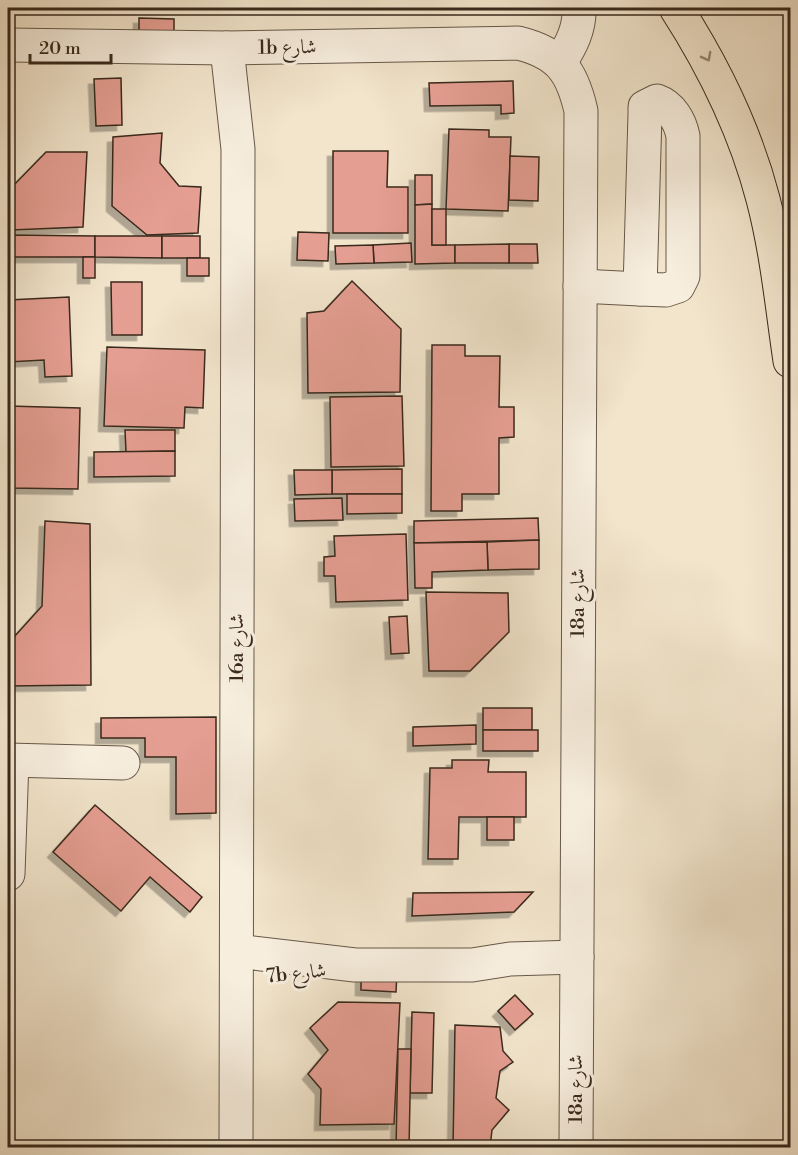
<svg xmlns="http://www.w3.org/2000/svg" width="798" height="1155" font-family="'Libre Bodoni',Amiri,serif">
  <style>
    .building { fill: #e59e92; stroke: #39291c; stroke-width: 1.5; filter: url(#shadow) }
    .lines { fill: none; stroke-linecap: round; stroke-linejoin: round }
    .minor-casing { stroke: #675848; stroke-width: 35 }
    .highway-casing { stroke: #39291c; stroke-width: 35 }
    .minor { stroke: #f7eede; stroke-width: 33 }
    .highway { stroke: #f2e5cc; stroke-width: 33 }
    .oneway { stroke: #968774 }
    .labels { text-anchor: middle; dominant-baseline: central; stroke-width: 6; stroke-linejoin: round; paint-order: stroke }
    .street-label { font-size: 20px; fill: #39291c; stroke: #f7eede }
  </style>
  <defs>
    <filter id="shadow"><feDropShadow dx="-5.5" dy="5.5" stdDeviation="0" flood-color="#0004"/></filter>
  </defs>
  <rect width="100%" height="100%" fill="#f2e5cc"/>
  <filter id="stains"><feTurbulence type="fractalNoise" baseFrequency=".00333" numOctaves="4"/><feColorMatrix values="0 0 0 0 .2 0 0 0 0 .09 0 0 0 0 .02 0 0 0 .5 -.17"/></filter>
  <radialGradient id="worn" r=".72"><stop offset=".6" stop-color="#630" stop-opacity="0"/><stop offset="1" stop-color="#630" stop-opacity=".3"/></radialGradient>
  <g class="building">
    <path d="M139,18L174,19V39L139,38Z"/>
    <path d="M121,78L122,125L96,126L94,79Z"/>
    <path d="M513,81L514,113L501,114V105L430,106L429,83Z"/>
    <path d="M449,129L489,130V137H511L508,211L446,209Z"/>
    <path d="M162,133L160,163L179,186L201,187L198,233L147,235L112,206L113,137Z"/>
    <path d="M333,151H388L387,187H408V233H333Z"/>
    <path d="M46,152H87L83,227L11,230V188Z"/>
    <path d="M510,156L539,157L538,201L509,200Z"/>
    <path d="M415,175H432V204L415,205Z"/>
    <path d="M432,204V245H455V263L415,264V205Z"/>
    <rect x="432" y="209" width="14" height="36"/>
    <path d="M298,232L329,233L328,261L297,260Z"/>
    <path d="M8,235L95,236V257H8Z"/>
    <path d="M95,236H162V258L95,257Z"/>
    <rect x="162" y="236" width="38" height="22"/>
    <path d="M411,243L412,262L374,263L373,245Z"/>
    <path d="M509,244H537L538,263H509Z"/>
    <path d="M509,244V263H455V245Z"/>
    <path d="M373,245L374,263L336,264L335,246Z"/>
    <rect x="83" y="257" width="12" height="21"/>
    <rect x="187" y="258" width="22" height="18"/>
    <path d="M352,281L401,329L400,392L308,393L307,313L324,311Z"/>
    <path d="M111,282H142V335H112Z"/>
    <path d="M69,297L72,376L45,377L44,360L8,362V300Z"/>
    <path d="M432,345H465V356H500L499,407H514V437L499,438V494H462V511H431Z"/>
    <path d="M107,347L205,350L203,408L185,407L184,428L104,426Z"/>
    <path d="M402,396L404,466L331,467L330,397Z"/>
    <path d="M8,406L80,408L78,489L8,488Z"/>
    <path d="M125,430H175V451L126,452Z"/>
    <path d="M175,451V476L94,477V452Z"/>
    <path d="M402,469V494H332V470Z"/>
    <path d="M294,470H332V494L295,495Z"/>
    <path d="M347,494H402V513L347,514Z"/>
    <path d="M342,498L343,520L295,521L294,499Z"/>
    <path d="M538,518L539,540L414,543V521Z"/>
    <path d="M45,521L90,524L91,685L8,686V637H14L42,606Z"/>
    <path d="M406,534L408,600L336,602L335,576H324V557L335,556L334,536Z"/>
    <path d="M539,540V569L488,570L487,542Z"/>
    <path d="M487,542L488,570L432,572V588H415L414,543Z"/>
    <path d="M426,592L508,593L509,632L470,671H429Z"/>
    <path d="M407,616L409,653L391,654L389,617Z"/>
    <rect x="483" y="708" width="49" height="22"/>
    <path d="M216,717V813L176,814V757H145V738H101V718Z"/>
    <path d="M476,725V744L413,746V727Z"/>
    <rect x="483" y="730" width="55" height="21"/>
    <path d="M452,760H489L488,772H526V817H459L458,859H428L430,768H452Z"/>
    <path d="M95,805L202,897L190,912L150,877L121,911L53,852Z"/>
    <rect x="487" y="817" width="27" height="23"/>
    <path d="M533,892L514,912L412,916L413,893Z"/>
    <path d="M361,971L397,972L396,992L361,990Z"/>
    <path d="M515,995L533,1014L515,1030L498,1011Z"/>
    <path d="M338,1002L400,1003L394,1124L320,1125L321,1089L308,1074L328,1050L310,1028Z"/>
    <path d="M412,1012L434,1013L432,1093H410Z"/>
    <path d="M455,1025L500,1027L503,1051L513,1062L500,1071L496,1098L509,1110L492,1130L490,1148H453Z"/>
    <path d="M398,1049H411L409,1148H396Z"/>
  </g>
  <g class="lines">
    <g class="minor-casing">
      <g id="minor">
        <path d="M8,45L227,48L518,43C559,53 572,71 581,111L576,1148"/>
        <path d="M227,48L238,149L236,1148"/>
        <path d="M560,63C571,45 580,29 579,8"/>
        <path d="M657,101C671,106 680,121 683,136V276L678,286L666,290L640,289L645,114V107Z"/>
        <path d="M580,286L640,289"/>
        <path d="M8,760L123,763"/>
        <path d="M8,874L12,760"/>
        <path d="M237,951L355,965H472L510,959L577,957"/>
      </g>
    </g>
    <g class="highway-casing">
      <path id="highway" d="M676,8C714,67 745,130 763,199C777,252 782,307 790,361"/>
    </g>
    <use href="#minor" class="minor"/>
    <use href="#highway" class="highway"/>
  </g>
  <defs><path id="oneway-chevron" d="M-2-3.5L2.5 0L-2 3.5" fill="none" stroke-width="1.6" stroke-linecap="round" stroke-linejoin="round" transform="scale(1.5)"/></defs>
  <use class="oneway" href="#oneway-chevron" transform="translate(707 57) rotate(62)"/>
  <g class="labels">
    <g class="street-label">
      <text transform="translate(287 48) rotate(-1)">1b شارع</text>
      <text transform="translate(578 603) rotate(-90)">18a شارع</text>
      <text transform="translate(237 648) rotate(-90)">16a شارع</text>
      <text transform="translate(296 974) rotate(-6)">7b شارع</text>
      <text transform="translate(576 1089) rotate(-90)">18a شارع</text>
    </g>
  </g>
  <rect width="798" height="1155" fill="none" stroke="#f2e5cc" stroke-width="30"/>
  <rect x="9" y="9" width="780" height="1137" fill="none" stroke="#39291c" stroke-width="3"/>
  <rect x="15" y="15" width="768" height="1125" fill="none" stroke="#39291c" stroke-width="1.5"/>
  <path d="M30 54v9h81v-9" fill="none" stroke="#39291c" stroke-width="3"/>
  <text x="39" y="54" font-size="18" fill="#39291c" stroke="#f7eede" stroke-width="4.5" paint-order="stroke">20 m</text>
  <rect width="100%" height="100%" filter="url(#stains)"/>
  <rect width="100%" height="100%" fill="url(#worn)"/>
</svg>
